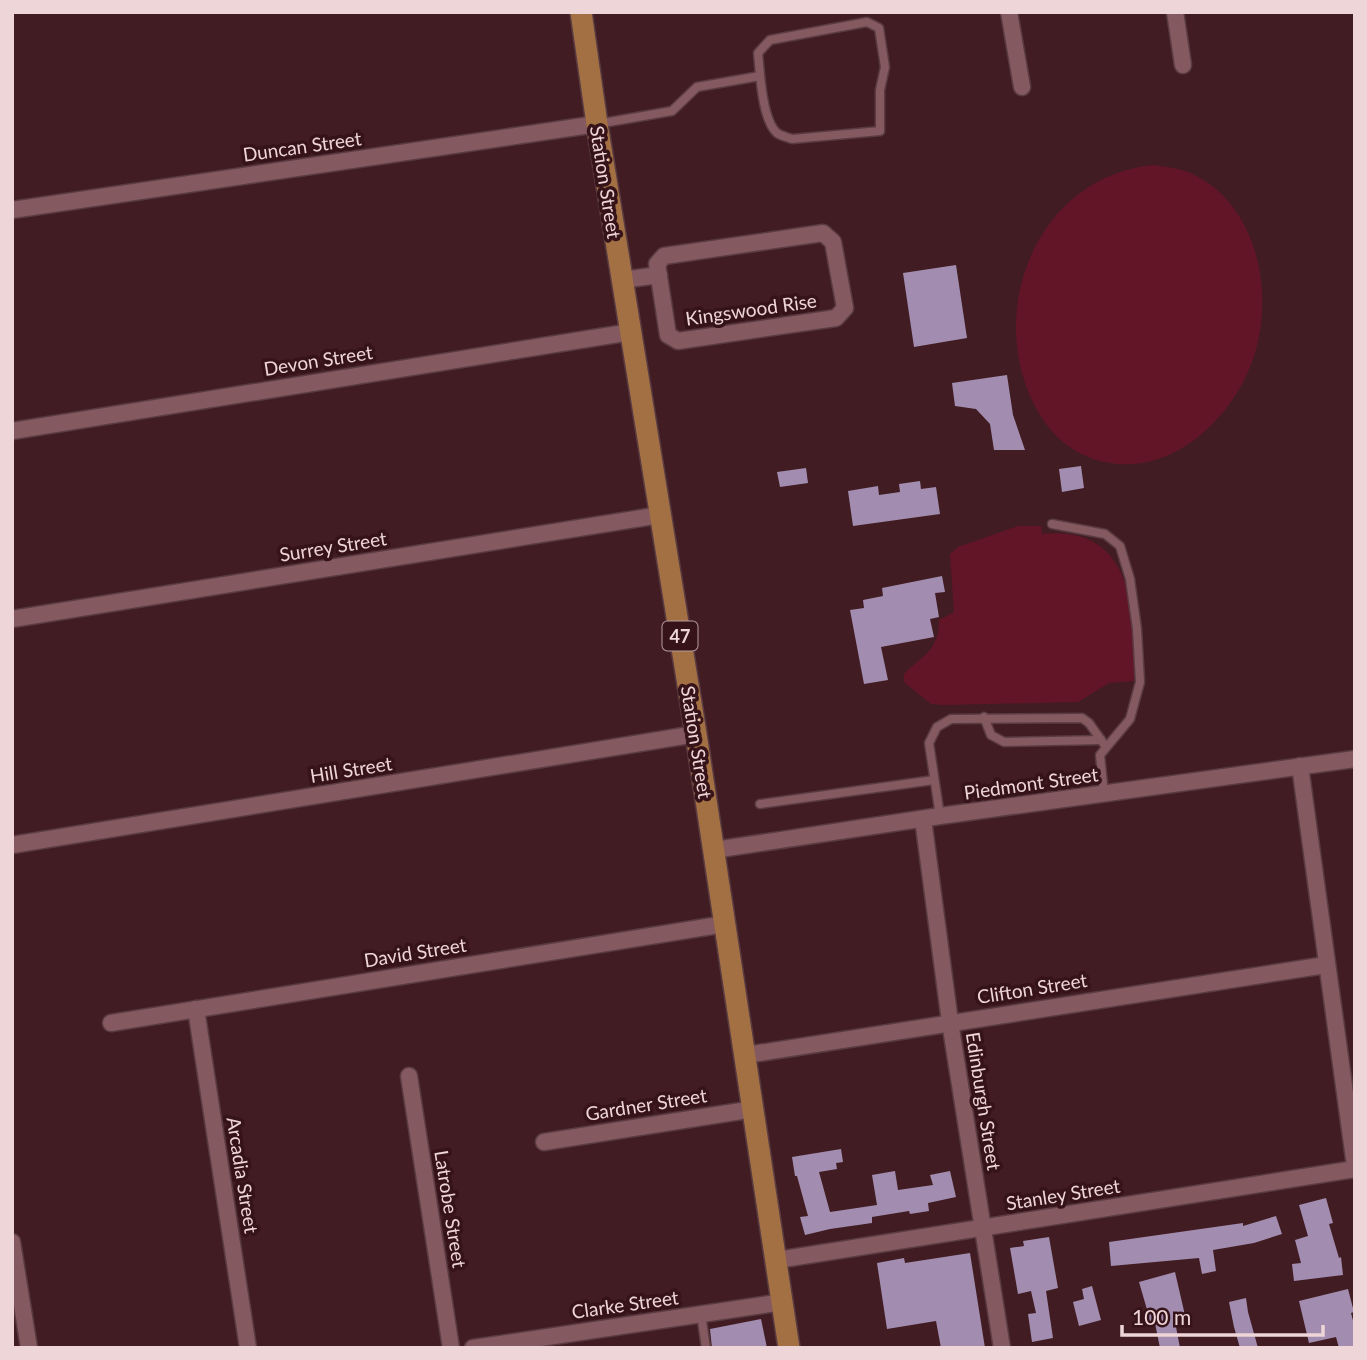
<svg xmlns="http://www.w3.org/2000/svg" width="1367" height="1360" font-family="Lato,sans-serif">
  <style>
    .green { fill: #631528 }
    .building { fill: #a28db0 }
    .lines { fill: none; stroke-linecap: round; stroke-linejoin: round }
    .service-casing { stroke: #5a3b41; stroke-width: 11 }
    .minor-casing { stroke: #5a3b41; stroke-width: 19 }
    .primary-casing { stroke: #5a3b41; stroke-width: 24 }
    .service { stroke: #84595f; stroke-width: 8 }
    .minor { stroke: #84595f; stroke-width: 16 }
    .primary { stroke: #a37043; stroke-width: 21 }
    .labels { text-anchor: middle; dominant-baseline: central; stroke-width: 7; stroke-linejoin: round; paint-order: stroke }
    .shield { fill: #361319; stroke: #b79b9e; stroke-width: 2 }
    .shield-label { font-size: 18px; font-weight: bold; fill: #eed5d7 }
    .street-label { font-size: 19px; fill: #eed5d7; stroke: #361319 }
  </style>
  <rect width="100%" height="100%" fill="#411d23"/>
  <g class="green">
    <path d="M1154,165C1166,167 1179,168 1190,173C1257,202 1275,292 1254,356C1243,390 1221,420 1193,441C1170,457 1146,466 1119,464C1088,462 1061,446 1044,421C979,324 1032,176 1154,165Z"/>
    <path d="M1018,526H1041L1042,534C1134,524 1137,614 1134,681L1109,683L1078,702L944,705L931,704L904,682V674C922,656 940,650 939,620L954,612L950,554L958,547Z"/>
  </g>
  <g class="building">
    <path d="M956,265L967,338L914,347L903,273Z"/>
    <path d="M1007,375L1013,415L1025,450H994L990,424L976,409L955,406L952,383Z"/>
    <path d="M1081,466L1084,488L1062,492L1059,469Z"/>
    <path d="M806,468L808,483L780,487L777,472Z"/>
    <path d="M920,481L921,489L936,487L940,514L853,526L848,491L878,486L879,495L900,492L899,484Z"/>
    <path d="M942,576L945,592L935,593L939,617L930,619L934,637L881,647L888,680L864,684L850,610L864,608L863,600L883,596L882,588Z"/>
    <path d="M841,1149L843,1162L836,1163L837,1169L819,1172L830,1212L877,1205L872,1175L895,1171L898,1190L933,1185L930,1175L950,1171L956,1197L928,1203L929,1211L910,1214L909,1211L872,1217V1223L830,1229L805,1235L800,1217L808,1216L797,1176H795L792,1157Z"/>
    <path d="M1326,1198L1333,1223L1329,1224L1339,1258L1341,1257L1343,1275L1294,1281L1292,1264L1301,1263L1295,1240L1308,1236L1299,1205Z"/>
    <path d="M1276,1216L1282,1234L1254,1243L1213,1250L1216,1271L1202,1274L1199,1258L1111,1266L1109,1242L1243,1223V1226Z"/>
    <path d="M1049,1237L1058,1288L1046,1291L1053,1338L1032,1342L1028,1314L1036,1313L1031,1291L1018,1294L1010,1248L1024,1246L1023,1241Z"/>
    <path d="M970,1253L985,1348H941L936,1321L887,1329L877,1263L904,1258L905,1263Z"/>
    <path d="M1175,1272L1187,1324L1176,1327L1180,1348H1160L1155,1323L1148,1324L1146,1313H1148L1139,1282Z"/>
    <path d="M1092,1286L1101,1320L1079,1326L1073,1302L1084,1299L1082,1289Z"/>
    <path d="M1348,1289L1354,1312L1351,1313L1355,1328V1348H1339L1336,1337L1309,1343L1299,1301Z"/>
    <path d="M1246,1298L1248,1312L1258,1348H1240L1234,1327L1229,1302Z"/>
    <path d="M761,1319L767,1348H712L710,1329Z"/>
  </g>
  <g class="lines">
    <g class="service-casing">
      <g id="service">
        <path d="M867,22L879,28L885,67L880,90V131L792,139C787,137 781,136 777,133C762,120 760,73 758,53L770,40Z"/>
        <path d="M597,124L672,111L697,87L760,76"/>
        <path d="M1052,524L1105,534L1120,546L1130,579L1137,629L1140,682L1130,719L1100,755L1104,794"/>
        <path d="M984,717L991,735L1004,742L1101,740"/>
        <path d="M760,804L934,780"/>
        <path d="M940,816L929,743L937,727L951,719L1082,718L1089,723L1106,747"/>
        <path d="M701,1314L706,1348"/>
      </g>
    </g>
    <g class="minor-casing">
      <g id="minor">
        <path d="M1009,12L1022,87"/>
        <path d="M1175,12L1183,65"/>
        <path d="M12,210L597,124"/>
        <path d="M823,233L833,242L845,308L836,318L678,341L668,335L657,264L664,256Z"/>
        <path d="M622,280L659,275"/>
        <path d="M12,431L631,332"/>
        <path d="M12,619L660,515"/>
        <path d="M1300,766L1355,1166"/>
        <path d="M923,819L950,1022L1002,1348"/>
        <path d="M12,845L696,734"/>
        <path d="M714,850L940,816L1355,759"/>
        <path d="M196,1009L248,1348"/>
        <path d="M111,1023L725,924"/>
        <path d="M746,1055L1326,965"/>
        <path d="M409,1076L451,1348"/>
        <path d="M544,1142L754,1109"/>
        <path d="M12,1242L29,1348"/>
        <path d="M777,1260L1355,1169"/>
        <path d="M473,1348L783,1302"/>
      </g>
    </g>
    <g class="primary-casing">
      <path id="primary" d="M581,12L597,124L696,734L789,1348"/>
    </g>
    <use href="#service" class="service"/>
    <use href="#minor" class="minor"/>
    <use href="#primary" class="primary"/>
  </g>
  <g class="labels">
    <rect class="shield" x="662.5" y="621.5" width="35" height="29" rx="5"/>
    <g class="shield-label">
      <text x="680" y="636">47</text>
    </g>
    <g class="street-label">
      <text transform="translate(302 146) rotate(-8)">Duncan Street</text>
      <text transform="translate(606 182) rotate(81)">Station Street</text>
      <text transform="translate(751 309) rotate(-8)">Kingswood Rise</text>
      <text transform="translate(318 360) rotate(-9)">Devon Street</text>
      <text transform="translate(333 546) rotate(-9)">Surrey Street</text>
      <text transform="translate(697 742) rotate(81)">Station Street</text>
      <text transform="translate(351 769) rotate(-9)">Hill Street</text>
      <text transform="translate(1031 783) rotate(-8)">Piedmont Street</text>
      <text transform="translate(415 952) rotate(-9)">David Street</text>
      <text transform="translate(1032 988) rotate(-9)">Clifton Street</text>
      <text transform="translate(984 1101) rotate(81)">Edinburgh Street</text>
      <text transform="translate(646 1104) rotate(-9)">Gardner Street</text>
      <text transform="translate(243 1175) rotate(81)">Arcadia Street</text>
      <text transform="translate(1063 1194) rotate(-9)">Stanley Street</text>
      <text transform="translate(451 1209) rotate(81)">Latrobe Street</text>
      <text transform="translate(625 1304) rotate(-8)">Clarke Street</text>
    </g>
  </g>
  <rect width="1367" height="1360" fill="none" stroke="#eed5d7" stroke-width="28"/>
  <path d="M1122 1325v10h201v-10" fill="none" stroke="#eed5d7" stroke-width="3.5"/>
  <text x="1132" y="1325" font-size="21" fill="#eed5d7" stroke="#361319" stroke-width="5" paint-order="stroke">100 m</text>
</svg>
